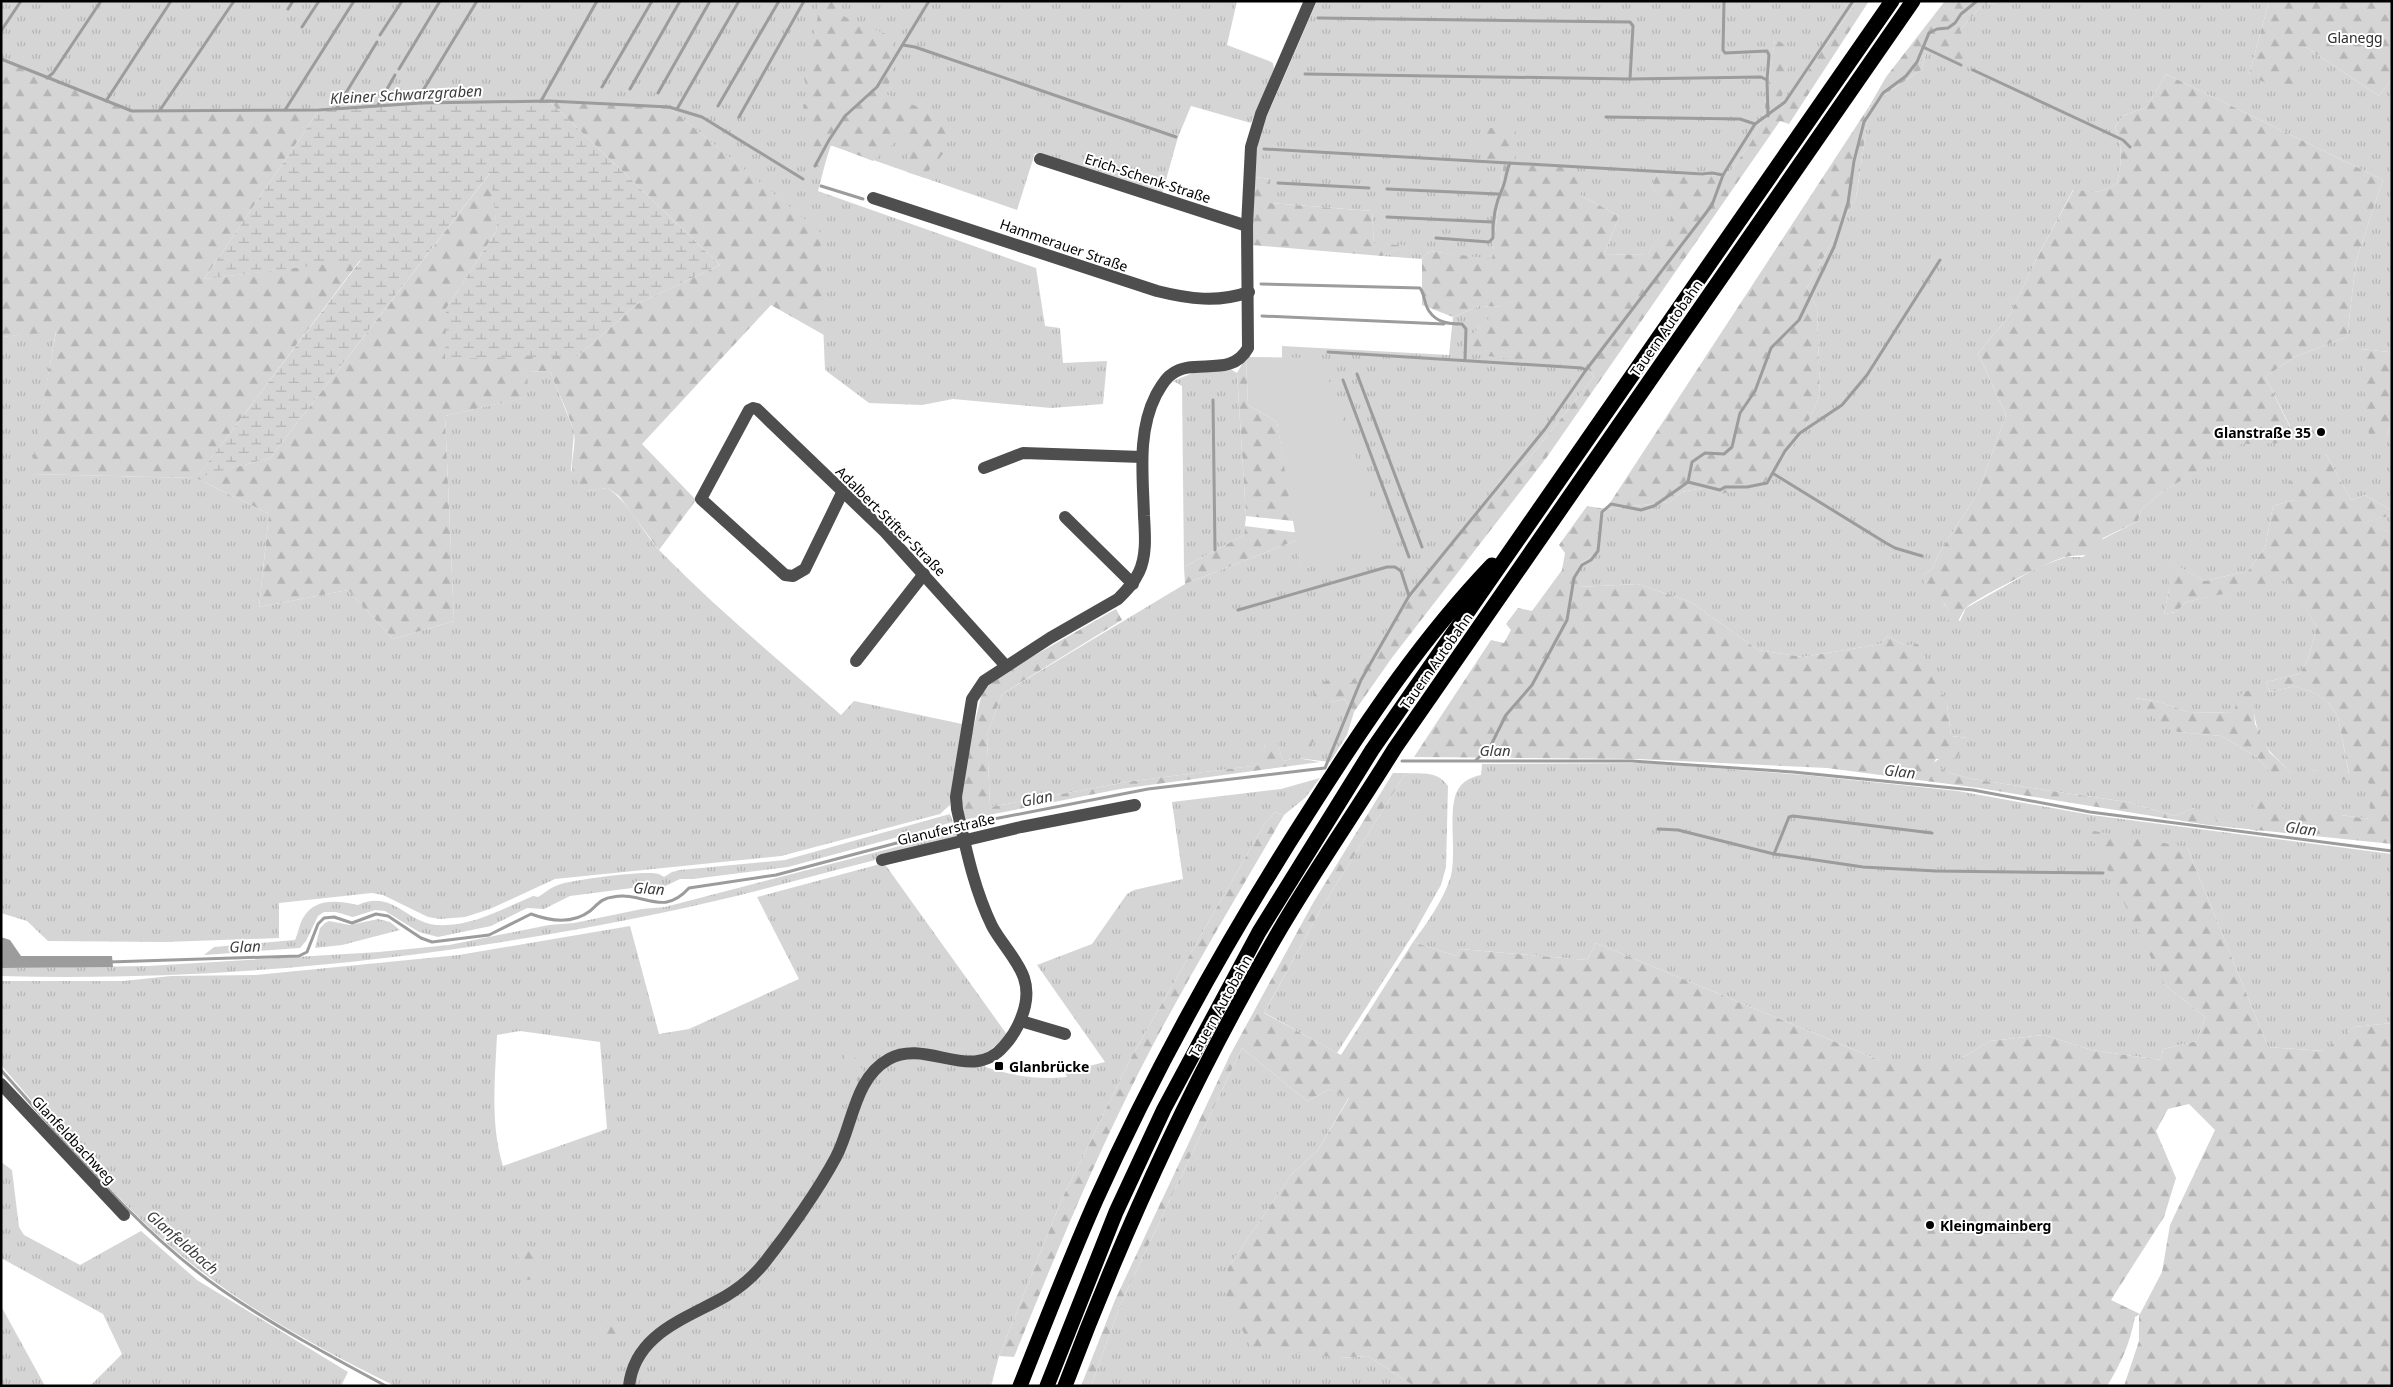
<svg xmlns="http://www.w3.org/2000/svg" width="2393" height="1387" font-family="'Noto Sans',sans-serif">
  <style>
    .grass { fill: url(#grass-tufts); fill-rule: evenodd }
    .forest { fill: url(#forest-firs); fill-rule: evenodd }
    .wetland { fill: url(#wetland-marsh) }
    .garden { fill: #d5d5d5 }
    .water { fill: #9c9c9c }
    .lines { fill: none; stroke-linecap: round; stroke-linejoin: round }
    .stream { stroke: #9c9c9c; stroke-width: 3 }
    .minor { stroke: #4e4e4e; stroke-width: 12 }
    .highway { stroke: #000; stroke-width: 15 }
    .poi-dot { fill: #000; stroke: #fff; stroke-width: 2 }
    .labels { text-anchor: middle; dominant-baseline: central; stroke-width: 4; stroke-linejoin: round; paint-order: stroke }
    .park-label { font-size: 14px; fill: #2c2c2c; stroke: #fff }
    .street-label { font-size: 14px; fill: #000; stroke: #fff }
    .poi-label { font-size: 14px; font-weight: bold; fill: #000; stroke: #fff; text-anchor: start }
    .water-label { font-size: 15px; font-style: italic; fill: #3d3d3d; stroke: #fff }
  </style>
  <defs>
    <pattern id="grass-tufts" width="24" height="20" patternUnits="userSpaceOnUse" patternTransform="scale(1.25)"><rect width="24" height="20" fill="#d5d5d5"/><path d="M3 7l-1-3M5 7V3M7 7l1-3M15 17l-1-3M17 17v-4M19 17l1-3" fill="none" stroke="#b5b5b5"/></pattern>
    <pattern id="forest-firs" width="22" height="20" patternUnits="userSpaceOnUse" patternTransform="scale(1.25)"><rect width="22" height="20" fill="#d5d5d5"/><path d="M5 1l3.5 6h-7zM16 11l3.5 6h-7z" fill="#b5b5b5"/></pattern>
    <pattern id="wetland-marsh" width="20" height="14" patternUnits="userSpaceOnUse" patternTransform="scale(1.25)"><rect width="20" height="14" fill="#d5d5d5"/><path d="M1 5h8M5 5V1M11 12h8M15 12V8" fill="none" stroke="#b5b5b5"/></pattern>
  </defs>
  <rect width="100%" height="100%" fill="#fff"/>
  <g class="grass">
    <path d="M1,1H1237L1227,45L1269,61L1273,63L1274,69L1251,123L1191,106L1178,137L1162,194L1035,153L1017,210L830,145L818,191L1036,268L1045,326L1060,328L1063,363L1107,361L1103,404L1051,408L953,399L922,405L869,403L825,370L819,232L669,107L549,101L421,103L319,110L132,111L1,59Z"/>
    <path d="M1317,1H1857L1777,116L1786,46L1775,40L1763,118L1751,142L1730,172L1712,176L1658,173L1651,186L1677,212L1648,254L1604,255L1619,216L1580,195L1574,166H1516V128H1486L1503,165L1492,260L1430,251L1422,259L1382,256L1407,246L1374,244L1372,211L1269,203L1270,179L1255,177L1254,153L1260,132Z"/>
    <path d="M2024,1H2269L2249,75L2306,47L2379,96L2392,78V356L2389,352L2361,349L2387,434L2392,424V507L2389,509L2365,495L2351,500L2326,454L2294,500L2273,506L2265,548L2248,571L2205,581L2170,562L2169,590L2164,614L2176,612L2186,602L2288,579L2317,627L2307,662L2299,674L2266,682L2270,692L2295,686L2315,693L2329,703L2338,717L2349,774L2309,770L2370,783V819L2341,815L2295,821L2257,831L2218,821L2193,808L2175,816L2127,802L1972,779L1947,772L1932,764L1967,738L1951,736L1947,704L1904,645L1887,636L1881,644L1803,657L1758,650L1691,602L1638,584L1578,587V565L1597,553L1599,526L1605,509L1670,502L1681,492L1709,487H1761L1804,431L1820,395L1817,308L1807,288L1856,197L1870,105L1921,70L1928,48L1956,62L1960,30L1983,4ZM2166,74L2383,180L2356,261L2347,337L2294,357L2265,377L2290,426L2283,442L2242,443L2162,492L2141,510L2138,521L2103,539L2083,557H2066L2039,567L1966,608L1960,621L1953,616L1923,575L1932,569L1941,550L1978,493L2006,415L1978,353L2009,316L2039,254L2073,190C2092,193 2102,194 2117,183C2122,162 2123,147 2115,127L2123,116L2147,107ZM2251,691C2256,734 2259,744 2292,773H2271L2258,758L2222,736L2178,732L2135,698L2161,702L2188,712L2234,713Z"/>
    <path d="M1479,306L1503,307L1477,329L1588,369L1594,377L1527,461L1502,478L1403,607L1351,684L1331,702L1344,699L1354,712L1347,735L1330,762L1297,758L1283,761L1277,741L1265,744L1261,765L1133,781L990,807L987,735L1002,694L1185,584L1297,540L1301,569L1321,358H1282V346L1449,355L1453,317Z"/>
    <path d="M56,331L31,474L196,478L269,514L259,607L348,590L393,639L454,621L445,416L526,397L528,372L550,371L574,431L571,470L587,491L608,488C631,505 642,532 661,552C718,610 781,662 841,715L854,701L962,724L950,805L940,814L781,856L555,879L490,909L465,917L440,919L428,917L383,895L372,893L279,903V938L165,942L48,941L27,921L1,913V337Z"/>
    <path d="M1232,370L1237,373L1246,516L1244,535L1184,567L1182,386L1173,381L1193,373Z"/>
    <path d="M2392,515V533L2363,523Z"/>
    <path d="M1646,763L1805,775L1958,791L2091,815L2392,854V1023L2354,1027L2324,1051L2268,1047L2187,847L2164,984L2205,1017L2197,1041L2163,1049L2161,1060L2092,1050L2044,1035L1990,1041L1958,1060H1879L1596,943L1587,960L1460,949L1457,956L1413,942C1427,923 1442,902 1450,879C1458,855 1446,806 1459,788C1464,780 1472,777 1481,775L1482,764Z"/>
    <path d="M1406,773C1423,774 1438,771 1448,786L1446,867L1441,885L1414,933L1337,1053L1265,1013L1263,1015L1322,907Z"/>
    <path d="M1320,778L1306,797L1284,815L1275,812L1265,823L1132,1056L1062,1199L999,1356L991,1386H395C313,1346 232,1301 164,1241C106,1189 52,1124 1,1065V981H123L171,976L256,975L459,955L630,926L659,1034L689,1029L799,979L757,897L884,863L1008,1036L981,1057L986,1067C1012,1076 1039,1080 1067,1077L1065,1072L1105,1062L1037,965L1092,944L1127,894L1134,890L1183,879L1172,802L1281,789ZM520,1031L600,1042L607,1129L503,1166C490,1124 495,1079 497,1035Z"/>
    <path d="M950,814L953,822L788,867L693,879H680L659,889L640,887L570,896L544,909L527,908L491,926L438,937L419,932L385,911L375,910L353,917L336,912H324L318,916L306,941L300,948L204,955L214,947L295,940C298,934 299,925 303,918C315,897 339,901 358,905C392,889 407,923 437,925C471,927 502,909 533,896L538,897C546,892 551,887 561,884C574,880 647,870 658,874C660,874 662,876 664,877L672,872L680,870L785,860Z"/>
    <path d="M958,831L960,839C860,862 762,892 661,913C444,958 223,982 1,976V968L148,966L379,952L449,945L549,925L574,923L642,909L665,907Z"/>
    <path d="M378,919L390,922L400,930L342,945L315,948L320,928L325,923L329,921L350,925Z"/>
    <path d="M1242,1048L1307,1101L1330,1089L1349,1097L1318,1150L1291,1175L1228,1268L1340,1358L1368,1356L1414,1386H1091L1121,1303Z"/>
    <path d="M1,1162L12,1170L19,1227L24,1235L80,1265L141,1231L197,1280L348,1372L341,1386H90L122,1354L103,1314L1,1258Z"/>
    <path d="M1,1306L45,1386H1Z"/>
  </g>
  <g class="forest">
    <path d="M819,1H837L836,13L891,36C897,56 892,74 886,94L948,119L945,152L932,165L925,178L907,172L908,154L905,134L873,161L831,145L824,166L813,167L807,147L812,120L805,117L803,105L807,103L810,95L804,79L818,16L817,10Z"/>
    <path d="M1857,1H1869L1789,124L1780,121L1547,457L1391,659L1354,712L1344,699L1331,702L1314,701L1313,690C1329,676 1333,679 1351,683L1403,607L1502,478L1527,461L1594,377L1588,369L1458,352L1477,329L1502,307L1479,306L1453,317L1422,305V259L1430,251L1492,259L1503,166L1483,161L1486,128H1516V165L1574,166L1586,182L1580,195L1619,216L1604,255L1648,254L1676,212L1651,186L1658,173L1712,176L1730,172L1751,142L1763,118L1775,39L1786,45L1790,58L1778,114Z"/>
    <path d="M1945,1H2024L1983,4L1960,30L1973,59L1956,62L1928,48L1921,70L1870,105L1856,197L1807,288L1817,308L1820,395L1804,431L1761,487L1714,495L1709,487L1681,492L1670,502L1605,509L1599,526L1597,553L1578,565V587L1638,584L1691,602L1758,650L1803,657L1881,644L1887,636L1904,645L1918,644L1947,704L1951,736L1967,738L1957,758L1936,759L1933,764L1947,772L1972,779L2127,802L2175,816L2193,808L2207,811L2218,821L2257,830L2249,813L2256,800L2287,808L2295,820L2307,807L2341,815L2370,819L2369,783L2305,775L2309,770L2349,773L2338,717L2329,703L2315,693L2295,686L2270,692L2266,682L2299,674L2307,662L2317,627L2288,580L2186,602L2176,612L2164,614L2169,590V561L2205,581L2248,571L2265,548L2273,506L2294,500L2290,482L2326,454L2351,500L2365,495L2389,509L2392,507V515L2364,523L2392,533V844L2208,825L1979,788L1827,768L1637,759L1414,757L1491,640L1504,643L1511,630L1506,624L1518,608L1532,611L1562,570L1565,553L1559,545L1587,506L1606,509L1870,105L1886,77Z"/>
    <path d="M2269,1H2392V78L2379,96L2306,47L2291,95L2249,75Z"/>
    <path d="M1,59L132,111L319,110L204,279L361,259L197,477L270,458L491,172L497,230L446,309L578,356L637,304L720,265L549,101L669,107L820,232L824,335L771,305L642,444L696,500L659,550L619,496L608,488L587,491C559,471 580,454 573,429C567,409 557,390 550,371L528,372L527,397L445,416L454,621L393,639L348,590L259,607L269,514L196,478L30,474L56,332L1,337Z"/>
    <path d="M2166,74L2383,180L2356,261L2347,337L2294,357L2265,377L2290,427L2283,443L2242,444L2162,492L2141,510L2138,521L2103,538C2093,561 2084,553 2065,557C2053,559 1973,600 1966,608C1961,613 1958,624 1952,631L1941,627L1952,616L1944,603L1925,597L1923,575L1932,569L1941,550L1978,493L2006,415L1978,353L2009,316L2039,254L2074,189C2092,193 2102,194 2117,183C2122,162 2123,147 2115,127L2123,116L2147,107Z"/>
    <path d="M1255,177L1270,179V203L1372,211L1374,243L1408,246L1382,256L1252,245Z"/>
    <path d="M2361,349L2389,352L2392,356V424L2387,434L2378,440L2369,436Z"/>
    <path d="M1246,357L1248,405L1277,422L1294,521L1246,516L1237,373Z"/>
    <path d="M1245,526L1387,544L1301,570L1297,540L1185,584L1184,567L1244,535Z"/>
    <path d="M1116,609L1122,620L1002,694L987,735L990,807L1133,781L1260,765L1265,744L1268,740H1277L1283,761L1297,758L1320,762L1120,789L963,820L960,811L970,742L982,693L995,678Z"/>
    <path d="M2252,690L2255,724L2270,753L2293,774L2271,773L2258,758L2222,736L2178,732L2159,723L2134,698L2161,702L2188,712L2234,713C2237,700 2237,692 2252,690Z"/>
    <path d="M1334,710L1308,750L1299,752L1318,724Z"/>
    <path d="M1393,773H1406L1322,907L1264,1013L1341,1055L1413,942L1457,956L1460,949L1587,960L1596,943L1879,1060H1958L1990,1041L2044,1035L2092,1050L2161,1060L2163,1049L2197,1041L2205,1017L2164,984L2088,830L2187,847L2268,1047L2323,1051L2354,1027L2392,1023V1386H2124L2139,1341V1314L2135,1317C2130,1343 2121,1364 2107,1386H1414L1368,1356L1340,1358L1250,1346L1225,1293L1228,1268L1291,1175L1318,1150L1349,1098L1330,1089L1307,1101L1242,1048L1121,1303L1091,1386H1081L1115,1300L1230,1055L1313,903ZM2189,1104L2215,1130L2170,1225L2162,1272L2140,1314L2111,1300L2164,1217L2176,1178L2156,1131L2168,1109Z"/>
    <path d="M1275,812L1284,815C1235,900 1183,985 1139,1072C1092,1165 1053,1261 1014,1357L999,1356L1062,1199L1132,1056L1265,823Z"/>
    <path d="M843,1051H849C859,1062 867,1070 860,1085L845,1061Z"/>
    <path d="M528,1246L532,1248L537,1276C530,1282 524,1281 519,1272L522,1265L519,1260V1254Z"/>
    <path d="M601,1321L614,1322L622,1334L621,1339L606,1345L599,1341L596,1335L597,1323Z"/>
  </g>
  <path class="wetland" d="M549,101L720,265L637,304L578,356L445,359L446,309L497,230L490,173L270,458L196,478L361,260L204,279L319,110L421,103Z"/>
  <path class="garden" d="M1246,357L1321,358L1387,544L1301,570L1277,422L1248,405Z"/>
  <path class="water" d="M1,937L10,940L21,956H112L113,967L1,968Z"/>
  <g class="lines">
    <g class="stream">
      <path d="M1724,1L1723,50L1725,53L1767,51L1769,55L1767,80L1768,116"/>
      <path d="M288,9L293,1"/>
      <path d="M1318,18L1630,22L1633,26L1630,79"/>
      <path d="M302,27L319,1"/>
      <path d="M1,31L21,1"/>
      <path d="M380,35L402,1"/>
      <path d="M903,45L915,47L1176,137"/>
      <path d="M1923,47L1961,65"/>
      <path d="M1,59L132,111L319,110L421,103L549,101L669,107L702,117L803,179"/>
      <path d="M399,69L440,1"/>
      <path d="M1973,70L2123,140L2130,147"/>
      <path d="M1305,74L1630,79L1761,77L1767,80"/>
      <path d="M47,78L53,73L101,1"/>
      <path d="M602,87L652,1"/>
      <path d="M630,89L680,1"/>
      <path d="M658,93L710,1"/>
      <path d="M106,101L171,1"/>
      <path d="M541,101L597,1"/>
      <path d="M421,103L419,97L477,1"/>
      <path d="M378,105L395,75"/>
      <path d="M718,106L779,1"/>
      <path d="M336,109L377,42"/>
      <path d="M677,109L739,1"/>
      <path d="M160,110L234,1"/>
      <path d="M285,110L354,1"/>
      <path d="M739,117L804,1"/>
      <path d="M1606,117L1740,119L1755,124"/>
      <path d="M1264,149L1702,174L1712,173L1723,175"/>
      <path d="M815,166L829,140L845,116L877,87L929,1"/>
      <path d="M1278,183L1369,188"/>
      <path d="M821,186L863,199"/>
      <path d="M1387,189L1498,194"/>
      <path d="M1387,217L1492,222"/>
      <path d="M1436,238L1489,242L1493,238C1492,219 1495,204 1503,187C1506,180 1506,171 1510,163"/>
      <path d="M1261,284L1420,288C1425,295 1424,304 1429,311C1437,323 1449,324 1462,324L1466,329L1465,360"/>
      <path d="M1262,316L1444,324"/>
      <path d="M1328,352L1582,368L1586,370"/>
      <path d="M1357,374L1422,547"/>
      <path d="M1343,380L1409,557"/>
      <path d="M1213,400L1215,550"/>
      <path d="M1774,474L1886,543L1895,548L1922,556"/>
      <path d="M1688,482L1692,462L1705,453L1724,454L1732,447L1740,413L1755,391L1771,348L1799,320L1834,247L1848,203L1854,161L1864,122L1883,93L1906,76L1917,62L1929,33L1937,29L1948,28L1955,23L1961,14L1977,1"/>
      <path d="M1238,610L1387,567H1395L1401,571L1409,596"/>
      <path d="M1476,760L1490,747L1506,715L1532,685L1567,620L1574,578L1582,565L1591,560L1598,551L1602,512L1611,504L1641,510L1654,506L1688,482L1720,490L1725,487H1747L1767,483L1785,451L1800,433L1842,405L1867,375L1940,260"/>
      <path d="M1402,761H1632L1793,772L1973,790L2090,812L2392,851"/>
      <path d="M963,825L1148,789L1325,768L1361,680L1409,596L1545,429L1586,370L1712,205L1723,175L1755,124L1785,102L1853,1"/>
      <path d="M1658,829L1678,830L1774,854L1863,867L1936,871L2103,873"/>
      <path d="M1774,854L1789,817L1793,816L1932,833"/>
      <path d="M109,962L299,956L307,952L318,924L324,918L334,917L352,923L376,914L388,916L421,938L432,942L489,935L531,914C550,921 573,924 590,911C598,904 602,898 613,897C644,891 662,918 689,888L776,875L957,827"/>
      <path d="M1,1070C70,1146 137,1231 222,1290C274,1326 330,1356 386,1386"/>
    </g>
    <g class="minor">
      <path d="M1040,159L1247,226"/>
      <path d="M873,198L1157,291C1189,299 1218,303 1249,292"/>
      <path d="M984,468L1023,453L1142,457"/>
      <path d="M842,493L805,569L793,576L785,575L701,499L749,410L753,408L757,409L885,532L1005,665"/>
      <path d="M1065,517L1133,584"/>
      <path d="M856,661L924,574"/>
      <path d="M882,860L1021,827L1135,805"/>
      <path d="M1021,1021L1065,1034"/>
      <path d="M1,1084L124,1215"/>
      <path d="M629,1386C635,1333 686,1319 726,1296C741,1287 754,1276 765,1262C788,1233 819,1189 836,1157C853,1125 854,1078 889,1059C927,1038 972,1084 1004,1046C1015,1034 1021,1022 1025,1006C1027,997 1027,987 1024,978C1018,960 1001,943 992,926C974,889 966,849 957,809L956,797L972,699L984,681L1050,638L1118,599C1126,591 1134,583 1139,572C1147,555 1145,534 1144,516C1143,476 1137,432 1156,395C1160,388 1165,378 1172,374C1194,357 1231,379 1248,348L1247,226L1251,147L1261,114L1310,1"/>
    </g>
    <g class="highway">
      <path d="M1020,1386C1045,1323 1069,1261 1096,1200C1158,1062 1233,929 1315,802C1368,719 1424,636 1492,565"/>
      <path d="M1047,1386L1116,1212L1164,1109L1259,932L1372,750L1892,1"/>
      <path d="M1065,1386C1125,1227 1196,1072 1282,926C1318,865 1358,808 1395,748L1913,1"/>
    </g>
  </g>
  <g class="poi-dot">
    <circle cx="2321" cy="432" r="5"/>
    <rect x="994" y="1061" width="10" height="10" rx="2.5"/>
    <circle cx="1930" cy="1225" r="5"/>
  </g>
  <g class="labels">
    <g class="park-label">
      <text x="2355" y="37">Glanegg</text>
    </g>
    <g class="street-label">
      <text transform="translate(1148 178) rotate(18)">Erich-Schenk-Straße</text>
      <text transform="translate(1064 245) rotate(19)">Hammerauer Straße</text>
      <text transform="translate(1666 328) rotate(-55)">Tauern Autobahn</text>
      <text transform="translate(891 521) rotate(45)">Adalbert-Stifter-Straße</text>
      <text transform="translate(1436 661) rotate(-55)">Tauern Autobahn</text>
      <text transform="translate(946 829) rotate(-13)">Glanuferstraße</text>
      <text transform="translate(1220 1006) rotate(-61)">Tauern Autobahn</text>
      <text transform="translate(74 1140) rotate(47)">Glanfeldbachweg</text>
    </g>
    <g class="poi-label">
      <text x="2311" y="432" text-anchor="end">Glanstraße 35</text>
      <text x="1009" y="1066">Glanbrücke</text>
      <text x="1940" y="1225">Kleingmainberg</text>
    </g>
    <g class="water-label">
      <text transform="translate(406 94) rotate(-3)">Kleiner Schwarzgraben</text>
      <text x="1495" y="750">Glan</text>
      <text transform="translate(1900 771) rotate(6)">Glan</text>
      <text transform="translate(1037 798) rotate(-11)">Glan</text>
      <text transform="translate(2301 828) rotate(7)">Glan</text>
      <text transform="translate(649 888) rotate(4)">Glan</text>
      <text transform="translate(245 946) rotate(-2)">Glan</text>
      <text transform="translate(183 1242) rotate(41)">Glanfeldbach</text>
    </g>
  </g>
  <rect width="2393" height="1387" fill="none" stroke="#000000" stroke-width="5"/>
</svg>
